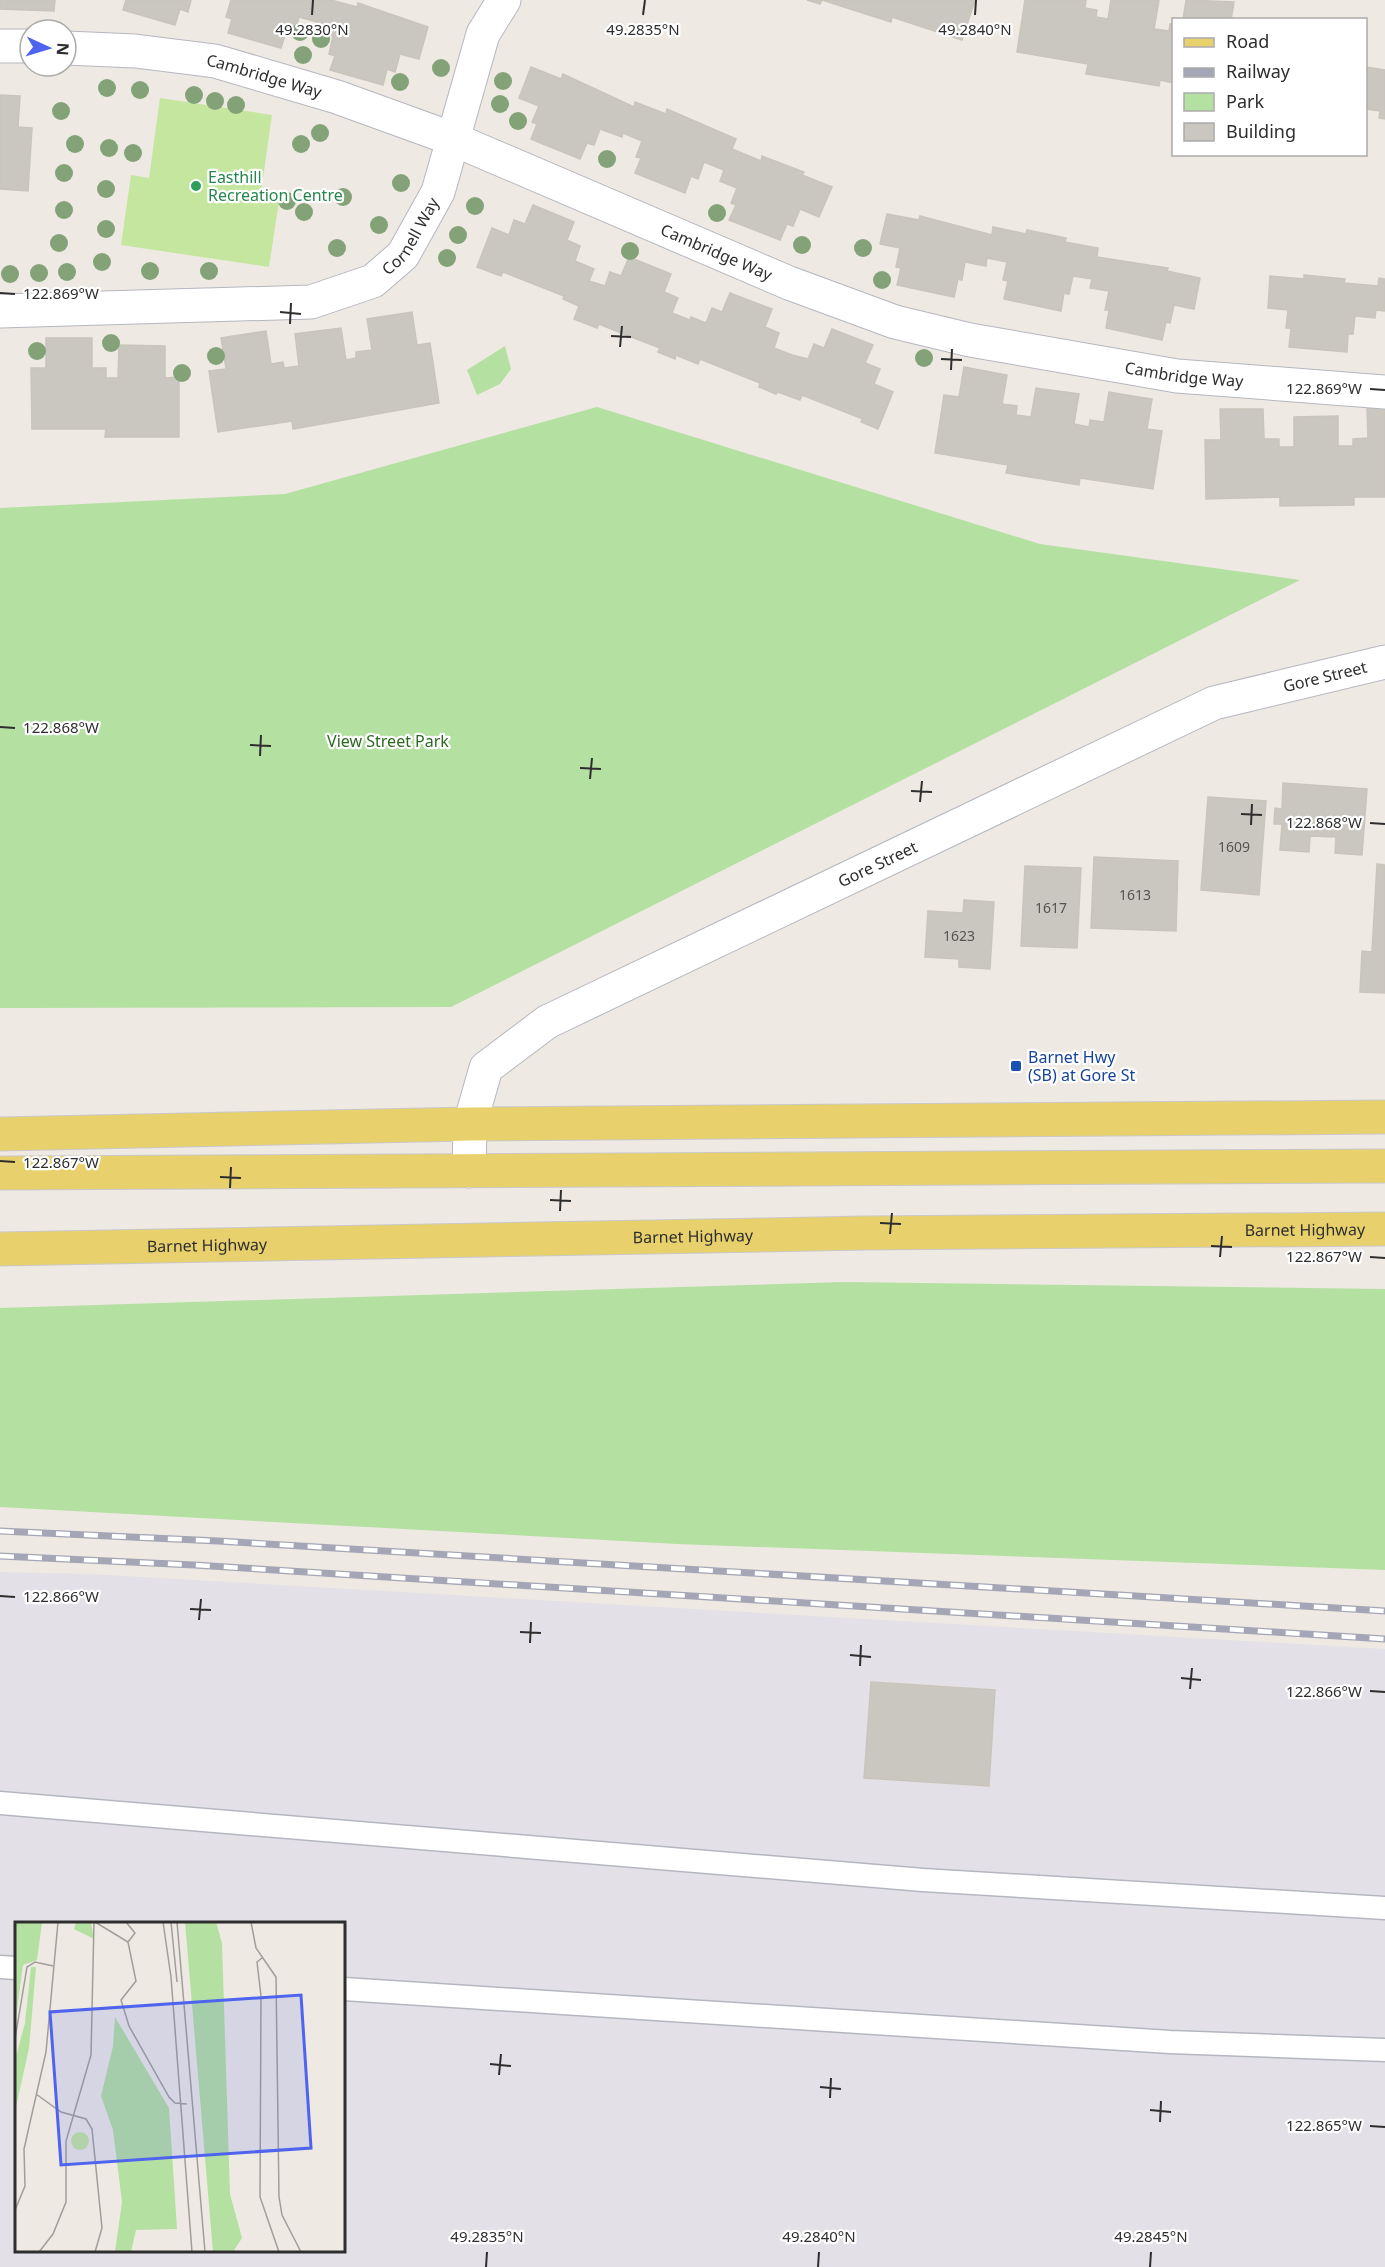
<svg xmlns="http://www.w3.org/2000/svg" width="1385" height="2267" font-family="'Noto Sans',sans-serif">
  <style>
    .industrial { fill: #e3e1e7; fill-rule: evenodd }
    .green { fill: #b4e0a2 }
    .pitch { fill: #c5e69f }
    .building { fill: #cac7c0; stroke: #cac5bb; stroke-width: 1.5 }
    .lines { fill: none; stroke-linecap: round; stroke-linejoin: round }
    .lane-casing { stroke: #b5b7c0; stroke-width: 25 }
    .street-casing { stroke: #b5b7c0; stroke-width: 35 }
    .primary-casing { stroke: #c9c9c9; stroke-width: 35 }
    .lane { stroke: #fff; stroke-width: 22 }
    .street { stroke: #fff; stroke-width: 33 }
    .primary { stroke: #e8d16c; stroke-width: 33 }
    .rail-casing { stroke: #a4a6b6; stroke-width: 7 }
    .rail { stroke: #fff; stroke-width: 4.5; stroke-dasharray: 14; stroke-linecap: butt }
    .tree { fill: #83a277 }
    .ticks { fill: none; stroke: #2e2e2e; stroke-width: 2 }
    .leisure-dot { fill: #2e9e5b; stroke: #fff; stroke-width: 2 }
    .transit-dot { fill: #1a4fb4; stroke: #fff; stroke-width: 2 }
    .labels { text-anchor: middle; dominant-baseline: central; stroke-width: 4.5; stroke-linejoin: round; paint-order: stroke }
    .number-label { font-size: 14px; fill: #555452 }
    .street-label { font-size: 16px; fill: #2e2e2e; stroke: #fff }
    .leisure-label { font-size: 16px; fill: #27864d; stroke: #fff; text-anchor: start }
    .park-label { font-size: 16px; fill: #2c6820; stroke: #fff }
    .transit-label { font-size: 16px; fill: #164399; stroke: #fff; text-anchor: start }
    .inset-road { fill: none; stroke: #a19e9a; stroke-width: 1.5 }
    .view { fill: #4e64ee; fill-opacity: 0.15; stroke: #4e64ee; stroke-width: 3 }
    .inset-edge { fill: none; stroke: #2e2e2e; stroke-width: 3 }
    .ticks-label { font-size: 15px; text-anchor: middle; fill: #2e2e2e; stroke: #fff; stroke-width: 4.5; stroke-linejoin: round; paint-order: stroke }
  </style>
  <rect width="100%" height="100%" fill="#eee9e2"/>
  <path class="industrial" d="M0,1572L90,1574L1385,1649V2267H0ZM16,1924H344V2250H16Z"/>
  <g class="green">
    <path d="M505,346L511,369L500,384L477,395L467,370Z"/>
    <path d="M597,407L1040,544L1300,580L451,1007L0,1008V508L285,494Z"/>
    <path d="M844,1282L1385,1289V1570L677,1544L0,1507V1308Z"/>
  </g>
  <path class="pitch" d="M160,98L272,115L261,192L280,195L269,267L121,245L131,175L149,178Z"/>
  <g class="building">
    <path d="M0,0H55L54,11L0,9Z"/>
    <path d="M126,0H191L188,12L180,9L175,25L123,10Z"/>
    <path d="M231,0H331L357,7L358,3L428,27L419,59L400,54L395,72L387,69L383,85L330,70L335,56L329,54L333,36L314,31L317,22L299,17L294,35L286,32L281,48L228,33L232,19L226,17Z"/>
    <path d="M807,0H975L962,40L892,17L891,22L822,0L820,4Z"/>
    <path d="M1025,0H1086L1085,8L1097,10L1096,17L1108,19L1111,0H1159L1154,29L1169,31L1170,24H1174V83L1160,80L1159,86L1086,74L1088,64L1017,52Z"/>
    <path d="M1186,0L1234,2L1231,20H1183Z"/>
    <path d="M531,67L561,79L563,74L634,107L635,102L666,114L667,109L736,139L732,149L761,161L762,156L804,172L802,175L832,187L819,217L800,209L793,226L787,224L780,240L729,220L736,205L731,203L737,188L720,181L724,170L704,162L698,179L691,176L685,193L635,173L641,158L636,157L642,141L623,133L622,137L600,129L594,145L587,143L580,159L531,139L537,124L532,122L539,106L519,98Z"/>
    <path d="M1366,67L1385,70V119L1379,118L1380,111L1366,109Z"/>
    <path d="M0,95L20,96L18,127L32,128L28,191L0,189Z"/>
    <path d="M533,205L574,222L567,240L580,246L575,261L594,269L589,281L605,286L610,272L621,276L629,257L671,274L664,292L678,298L672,313L690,320L691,317L706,323L712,308L722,312L730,293L772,309L765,327L779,333L774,348L792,355L808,359L814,344L824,348L832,329L873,345L865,363L880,369L874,384L893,392L878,429L861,422L863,419L802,395L800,400L778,392L776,394L759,387L760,383L700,359L698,364L676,355L675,359L658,352L660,348L621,333L599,324L597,328L574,319L579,306L563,299L564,296L503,272L501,276L477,267L492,228L509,235L514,220L525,224Z"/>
    <path d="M887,214L919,220L920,216L992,235L993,227L1026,234L1027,230L1066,238L1065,242L1098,248L1097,257L1168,268L1167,271L1200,278L1194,309L1174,305L1170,323L1166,322L1162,340L1106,328L1109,310H1105L1109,291L1090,288L1092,279L1073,276L1069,294L1064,293L1061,311L1004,299L1008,281L1003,280L1007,262L987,258L986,266L965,262L962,280L958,279L954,297L897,285L901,268L896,267L900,248L880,244Z"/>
    <path d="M1304,275L1345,279L1344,283L1378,286L1379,278L1385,279V311L1376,310L1375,318L1355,316L1353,334H1348L1347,352L1289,347L1291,328H1286L1288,310L1268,308L1270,276L1304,279Z"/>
    <path d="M412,312L417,345L430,343L439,403L293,429L292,421L218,432L209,371L226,369L221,338L266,331L271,364L283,362L284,368L299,366L295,334L341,328L346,360L356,358V352L372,350L367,319Z"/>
    <path d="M46,338H92V368H106V378H118L119,345L165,346V378L179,377V437H105L106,429H32L31,368H46Z"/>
    <path d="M964,367L1007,375L1002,404L1017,406L1016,415L1031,417L1036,388L1079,394L1074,424L1089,427L1090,420L1104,422L1109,392L1152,399L1147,429L1162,431L1153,489L1080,478L1079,485L1006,473L1008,465L935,453L944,395L959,397Z"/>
    <path d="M1367,408H1385V497H1354V505L1280,506V497L1206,499L1205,440H1221L1220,409H1263L1264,439H1279V447H1294V417L1338,416V446H1353V439L1368,438Z"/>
    <path d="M1283,783L1367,789L1362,855L1335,853L1336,837L1310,836L1309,852L1280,850L1282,824H1274L1275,808L1282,809Z"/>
    <path d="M1208,797L1266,801L1259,895L1201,890Z"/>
    <path d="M1094,857L1178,861L1176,931L1091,928Z"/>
    <path d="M1377,864L1385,865V993L1360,992L1362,951L1372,952Z"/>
    <path d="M1025,866L1081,868L1077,948L1021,946Z"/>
    <path d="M964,900L994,902L990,969L959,967V959L925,957L928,911L963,913Z"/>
    <path d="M871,1682L995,1690L989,1786L864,1778Z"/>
  </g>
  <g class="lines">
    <g class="lane-casing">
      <g id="lane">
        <path d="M0,1803L923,1880L1385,1908"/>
        <path d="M0,1967L16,1968"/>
        <path d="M344,1989L1170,2042L1385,2050"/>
      </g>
    </g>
    <g class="street-casing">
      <g id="street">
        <path d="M0,46H30"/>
        <path id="s1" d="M66,48L135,51L215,61L337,97L453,139L789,283L895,322L970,340L1177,376L1385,392"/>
        <path id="s2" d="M0,311L311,302L373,281L403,255L438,192L483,34L504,0"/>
        <path id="s3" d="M469,1171L470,1124L486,1068L547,1022L1214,703L1385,662"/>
      </g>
    </g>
    <g class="primary-casing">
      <g id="primary">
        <path d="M0,1134L470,1124L1385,1117"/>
        <path d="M0,1173L1385,1166"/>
        <path id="s4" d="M0,1249L866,1233L1385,1229"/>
      </g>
    </g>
    <use href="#lane" class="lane"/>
    <use href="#street" class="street"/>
    <use href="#primary" class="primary"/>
    <g class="rail-casing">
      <g id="rail">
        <path d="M0,1531L218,1541L1385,1611"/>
        <path d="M0,1556L194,1565L1385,1639"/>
      </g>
    </g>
    <use href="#rail" class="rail"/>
  </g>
  <g class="tree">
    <circle cx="300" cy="32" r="9"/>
    <circle cx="321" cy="39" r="9"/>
    <circle cx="303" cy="55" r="9"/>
    <circle cx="441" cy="68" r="9"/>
    <circle cx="503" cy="81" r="9"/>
    <circle cx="400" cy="82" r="9"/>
    <circle cx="107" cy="88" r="9"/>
    <circle cx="140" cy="90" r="9"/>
    <circle cx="194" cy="95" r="9"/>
    <circle cx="215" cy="101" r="9"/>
    <circle cx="500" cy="104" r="9"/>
    <circle cx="236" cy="105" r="9"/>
    <circle cx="61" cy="111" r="9"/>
    <circle cx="518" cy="121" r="9"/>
    <circle cx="320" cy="133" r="9"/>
    <circle cx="75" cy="144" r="9"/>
    <circle cx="301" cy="144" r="9"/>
    <circle cx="109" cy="148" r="9"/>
    <circle cx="133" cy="153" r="9"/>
    <circle cx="607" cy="159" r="9"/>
    <circle cx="64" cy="173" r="9"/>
    <circle cx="401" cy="183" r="9"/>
    <circle cx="106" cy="189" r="9"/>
    <circle cx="343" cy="197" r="9"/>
    <circle cx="287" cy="201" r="9"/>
    <circle cx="475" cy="206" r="9"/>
    <circle cx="64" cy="210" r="9"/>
    <circle cx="304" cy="212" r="9"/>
    <circle cx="717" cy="213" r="9"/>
    <circle cx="379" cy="225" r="9"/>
    <circle cx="106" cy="229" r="9"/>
    <circle cx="458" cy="235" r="9"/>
    <circle cx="59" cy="243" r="9"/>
    <circle cx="802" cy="245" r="9"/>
    <circle cx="337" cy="248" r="9"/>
    <circle cx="863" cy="248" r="9"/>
    <circle cx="630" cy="251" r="9"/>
    <circle cx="447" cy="258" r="9"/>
    <circle cx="102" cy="262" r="9"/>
    <circle cx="150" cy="271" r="9"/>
    <circle cx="209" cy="271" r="9"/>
    <circle cx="67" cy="272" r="9"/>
    <circle cx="39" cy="273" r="9"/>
    <circle cx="10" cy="274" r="9"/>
    <circle cx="882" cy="280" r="9"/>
    <circle cx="111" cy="343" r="9"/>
    <circle cx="37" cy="351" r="9"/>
    <circle cx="216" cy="356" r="9"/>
    <circle cx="924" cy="358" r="9"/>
    <circle cx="182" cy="373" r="9"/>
  </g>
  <path class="ticks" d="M312,15L313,0M643,15L645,0M975,15L976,0M0,293L15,294M280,312L301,314M290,324L291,303M611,336L631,337M620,347L622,326M941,359L962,360M951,370L952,349M1370,389L1385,390M0,727L15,728M250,745L271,746M260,756L261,735M580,768L601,769M590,779L592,758M911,791L932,792M920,802L922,781M1241,814L1262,815M1370,823L1385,824M1251,825L1252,804M0,1161L15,1162M220,1177L241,1178M230,1188L231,1167M550,1200L571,1201M560,1211L561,1190M880,1223L901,1224M890,1234L892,1213M1211,1246L1232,1247M1220,1257L1222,1236M1370,1257L1385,1258M0,1596L15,1597M190,1609L211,1610M199,1620L201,1599M520,1632L541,1633M530,1643L531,1622M850,1655L871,1657M860,1666L861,1645M1181,1678L1201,1680M1190,1689L1192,1668M1370,1691L1385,1692M490,2064L511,2066M499,2075L501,2054M820,2087L841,2089M830,2098L831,2078M1150,2110L1171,2112M1160,2122L1161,2101M1370,2126L1385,2127M486,2267L487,2252M818,2267L819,2252M1150,2267L1151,2252"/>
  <circle class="leisure-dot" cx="196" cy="186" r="6"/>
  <rect class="transit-dot" x="1010" y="1060" width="12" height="12" rx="3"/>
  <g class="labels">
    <g class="number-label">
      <text x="1234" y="846">1609</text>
      <text x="1135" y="894">1613</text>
      <text x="1051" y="907">1617</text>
      <text x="959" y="935">1623</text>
    </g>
    <g class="street-label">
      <text stroke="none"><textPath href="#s1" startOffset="201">Cambridge Way</textPath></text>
      <text stroke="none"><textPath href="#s2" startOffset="436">Cornell Way</textPath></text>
      <text stroke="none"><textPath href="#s1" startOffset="687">Cambridge Way</textPath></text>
      <text stroke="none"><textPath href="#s1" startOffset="1173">Cambridge Way</textPath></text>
      <text stroke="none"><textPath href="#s3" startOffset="1035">Gore Street</textPath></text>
      <text stroke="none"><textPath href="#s3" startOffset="548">Gore Street</textPath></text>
      <text stroke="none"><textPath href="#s4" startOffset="1305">Barnet Highway</textPath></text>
      <text stroke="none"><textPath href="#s4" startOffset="693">Barnet Highway</textPath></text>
      <text stroke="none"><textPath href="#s4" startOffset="207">Barnet Highway</textPath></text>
    </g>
    <g class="leisure-label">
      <text x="208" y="177">Easthill<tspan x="208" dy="18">Recreation Centre</tspan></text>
    </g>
    <g class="park-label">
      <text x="388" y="741">View Street Park</text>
    </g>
    <g class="transit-label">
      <text x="1028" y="1057">Barnet Hwy<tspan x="1028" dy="18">(SB) at Gore St</tspan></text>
    </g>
  </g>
  <g transform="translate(15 1922)">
    <rect width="330" height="330" fill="#eee9e2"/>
    <path d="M0,0H27L22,38L8,43L0,102ZM61,0H76L79,17L59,7ZM170,0H201L207,21L215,272L227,316L218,330H198ZM16,45H21L14,126L0,189V138L10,101ZM100,95L154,186L162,307L121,308L116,330H100L107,280L98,208L86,174L98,124Z" fill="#b4e0a2"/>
    <path d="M56 219a9 9 0 1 1 18 0a9 9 0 1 1-18 0Z" fill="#c5e69f"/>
    <path class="inset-road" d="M80,0L113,20L121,59L106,78L114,104L154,175L160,181L172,182M111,0L120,11L113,20M148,0L156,55L177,330M156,0L162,60M162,0L190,330M236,0L241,26L261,55L264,275L267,293L286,330M247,36L242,40L246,74L245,275L264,330M0,117L12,45L20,40L38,44M21,172L46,190L71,197L77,207L87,306L80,330M0,288L10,264L9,227L31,130L43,0M24,330L38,312L51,280V219L76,133L79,0"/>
    <path class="view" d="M286,73L296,226L46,243L35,90Z"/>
    <rect width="330" height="330" class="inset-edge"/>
  </g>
  <g class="ticks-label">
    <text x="312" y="35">49.2830°N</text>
    <text x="643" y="35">49.2835°N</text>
    <text x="975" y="35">49.2840°N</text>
    <text x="61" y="299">122.869°W</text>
    <text x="1324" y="394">122.869°W</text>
    <text x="61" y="733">122.868°W</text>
    <text x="1324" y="828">122.868°W</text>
    <text x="61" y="1168">122.867°W</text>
    <text x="1324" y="1262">122.867°W</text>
    <text x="61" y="1602">122.866°W</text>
    <text x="1324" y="1697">122.866°W</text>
    <text x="1324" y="2131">122.865°W</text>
    <text x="487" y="2242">49.2835°N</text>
    <text x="819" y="2242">49.2840°N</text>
    <text x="1151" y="2242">49.2845°N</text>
  </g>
  <rect x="1172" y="18" width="195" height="138" fill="#ffffff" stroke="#ababab" stroke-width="1.5"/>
  <rect x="1184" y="38" width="30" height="9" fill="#e8d16c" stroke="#ababab" stroke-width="1.5"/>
  <text x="1226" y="48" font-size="18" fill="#2e2e2e">Road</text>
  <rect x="1184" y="68" width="30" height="9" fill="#a4a6b6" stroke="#ababab" stroke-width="1.5"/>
  <text x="1226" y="78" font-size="18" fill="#2e2e2e">Railway</text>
  <rect x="1184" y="93" width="30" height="18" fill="#b4e0a2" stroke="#ababab" stroke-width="1.5"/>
  <text x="1226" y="108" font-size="18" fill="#2e2e2e">Park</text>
  <rect x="1184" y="123" width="30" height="18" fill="#cac7c0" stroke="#ababab" stroke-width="1.5"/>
  <text x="1226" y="138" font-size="18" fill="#2e2e2e">Building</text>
  <g transform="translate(48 48) rotate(94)"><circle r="28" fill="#ffffff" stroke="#ababab" stroke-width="1.5"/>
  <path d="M0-4.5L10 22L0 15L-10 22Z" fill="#4e64ee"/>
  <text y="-9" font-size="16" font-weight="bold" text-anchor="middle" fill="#2e2e2e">N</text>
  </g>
</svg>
